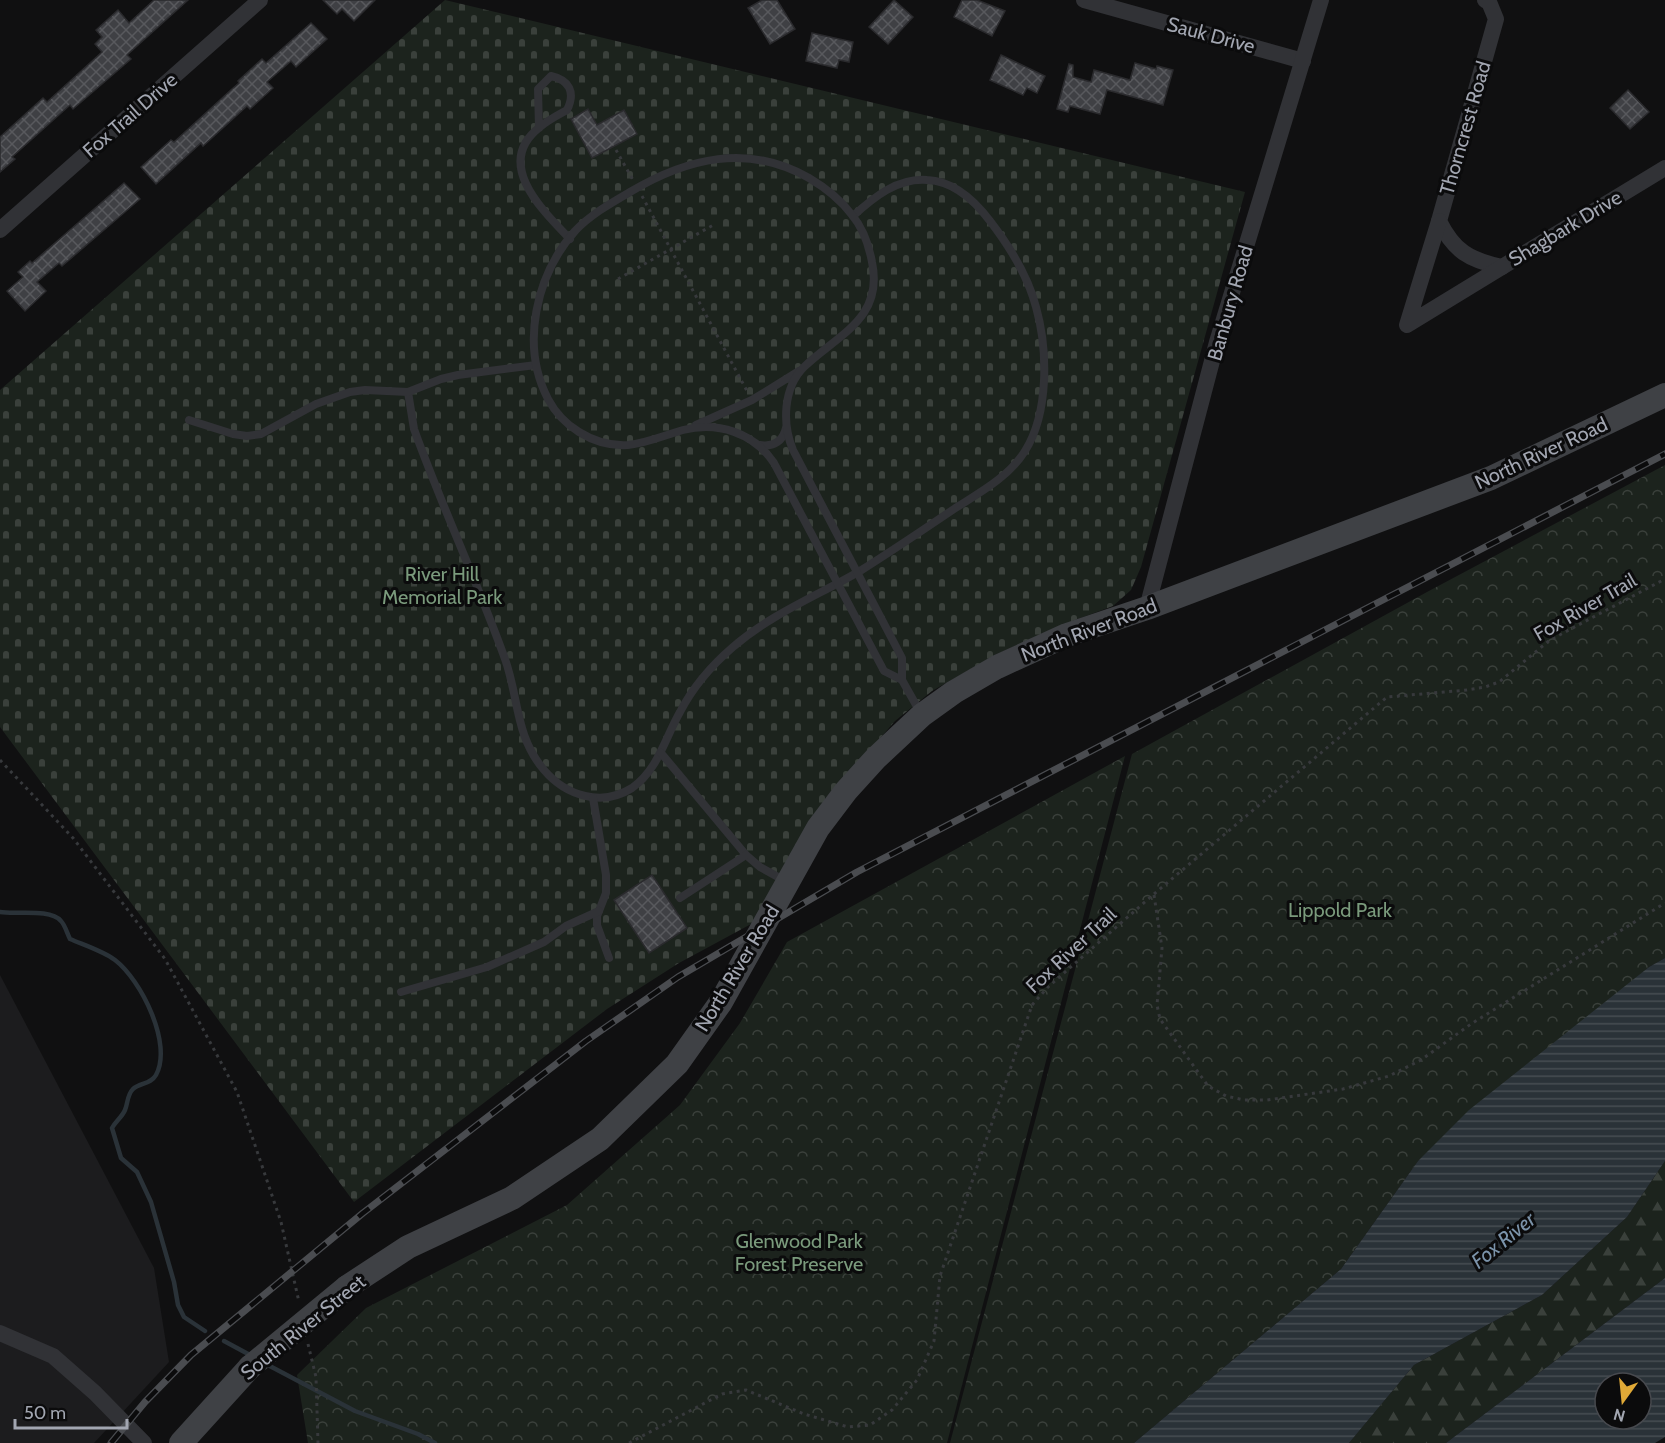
<svg xmlns="http://www.w3.org/2000/svg" width="1665" height="1443" font-family="Cabin,sans-serif">
  <style>
    .built { fill: #1c1c1e }
    .forest { fill: url(#forest-firs) }
    .cemetery { fill: url(#cemetery-stones) }
    .park { fill: url(#park-crowns) }
    .water { fill: url(#water-rules); fill-rule: evenodd }
    .lines { fill: none; stroke-linecap: round; stroke-linejoin: round }
    .stream { stroke: #2a3238; stroke-width: 4.5 }
    .building { fill: url(#building-cross-hatch); stroke: #2a2a2d; stroke-width: 1.5 }
    .path { stroke: #37393c; stroke-width: 3; stroke-dasharray: 3 4.5; stroke-linecap: butt }
    .lane { stroke: #313236; stroke-width: 8 }
    .street { stroke: #313236; stroke-width: 16 }
    .secondary { stroke: #3f4145; stroke-width: 24 }
    .rail-casing { stroke: #4a4c50; stroke-width: 7 }
    .rail { stroke: #0b0b0c; stroke-width: 4.5; stroke-dasharray: 14; stroke-linecap: butt }
    .secondary-bridge { stroke: #3f4145; stroke-width: 24 }
    .labels { text-anchor: middle; dominant-baseline: central; stroke-width: 6; stroke-linejoin: round; paint-order: stroke }
    .street-label { font-size: 20px; fill: #a2a6b1; stroke: #0b0b0c }
    .park-label { font-size: 20px; fill: #7a9a7c; stroke: #0b0b0c }
    .water-label { font-size: 21px; font-style: italic; fill: #7b93aa; stroke: #0b0b0c }
  </style>
  <defs>
    <pattern id="forest-firs" width="22" height="20" patternUnits="userSpaceOnUse" patternTransform="scale(1.5)"><rect width="22" height="20" fill="#1c231d"/><path d="M5 1l3.5 6h-7zM16 11l3.5 6h-7z" fill="#3a403b"/></pattern>
    <pattern id="cemetery-stones" width="16" height="16" patternUnits="userSpaceOnUse" patternTransform="scale(1.5)"><rect width="16" height="16" fill="#1c231d"/><path d="M2 7V4a2 2 0 0 1 4 0v3zM10 15v-3a2 2 0 0 1 4 0v3z" fill="#3a403b"/></pattern>
    <pattern id="park-crowns" width="20" height="18" patternUnits="userSpaceOnUse" patternTransform="scale(1.5)"><rect width="20" height="18" fill="#1c231d"/><path d="M2 6a3 3 0 1 1 6 0M12 15a3 3 0 1 1 6 0" fill="none" stroke="#3a403b"/></pattern>
    <pattern id="water-rules" width="6" height="5" patternUnits="userSpaceOnUse" patternTransform="scale(1.5)"><rect width="6" height="5" fill="#2a3238"/><path d="M0 2.5h6" fill="none" stroke="#464d52"/></pattern>
    <pattern id="building-cross-hatch" width="8" height="8" patternUnits="userSpaceOnUse" patternTransform="scale(1.5)"><rect width="8" height="8" fill="#3f4044"/><path d="M0 0l8 8M0 8l8-8" fill="none" stroke="#58595d"/></pattern>
  </defs>
  <rect width="100%" height="100%" fill="#101011"/>
  <path class="built" d="M0,975L154,1268L169,1362L94,1443H0Z"/>
  <path class="forest" d="M1665,1161V1278L1446,1443H1349L1414,1365L1542,1295L1627,1217Z"/>
  <path class="cemetery" d="M445,0L1245,192L1141,567L1131,590L1113,606L1059,626L997,654L932,691L895,721L824,803L753,923L679,963L607,1009L354,1202L0,727V390Z"/>
  <g class="park">
    <path d="M1665,465V958L1649,967L1418,1161L1341,1269L1134,1443H950L1132,754L1427,592Z"/>
    <path d="M1125,756L947,1443H308L297,1375L366,1308L567,1205L680,1105L740,1023L787,942Z"/>
  </g>
  <g class="water">
    <path d="M1665,958V1161L1627,1217L1542,1295L1414,1365L1349,1443H1134L1341,1269L1418,1161L1469,1110L1649,967Z"/>
    <path d="M1665,1278V1437L1655,1443H1446ZM1605,1383H1641V1419H1605Z"/>
  </g>
  <g class="lines">
    <g class="stream">
      <path d="M0,912C15,915 50,908 61,921C65,925 67,933 70,939C84,945 103,951 115,960C141,980 173,1044 156,1075C151,1084 140,1083 133,1089C127,1095 128,1103 125,1110C122,1117 116,1121 112,1128L121,1158L137,1172L151,1202L174,1282L178,1305L184,1317L205,1331"/>
      <path d="M224,1341L250,1355"/>
      <path d="M266,1364L355,1411L418,1434L435,1443"/>
    </g>
  </g>
  <g class="building">
    <path d="M154,0H188L127,55L131,59L73,109L70,105L12,157L15,159L0,172V137L43,98L47,102L102,52L95,44L102,37L96,30L118,10L129,23Z"/>
    <path d="M323,0H375L354,21L342,9L337,14Z"/>
    <path d="M762,0H777L795,29L770,44L748,8Z"/>
    <path d="M894,0L913,17L888,44L869,27Z"/>
    <path d="M962,0H977L1005,11L992,36L954,17Z"/>
    <path d="M311,23L327,39L296,67L291,61L267,82L273,88L250,109L247,106L203,146L201,143L156,184L141,167L171,140L174,142L232,89L239,83L238,81L262,59L266,63Z"/>
    <path d="M812,33L853,42L849,62L839,60L837,68L806,61Z"/>
    <path d="M1001,55L1045,76L1037,93L1027,88L1023,95L990,80Z"/>
    <path d="M1135,63L1156,69L1157,66L1173,70L1163,105L1107,90L1100,114L1070,106L1068,112L1057,109L1069,64L1073,65V77L1091,82L1094,70L1130,80Z"/>
    <path d="M1628,90L1649,112L1630,129L1610,108Z"/>
    <path d="M588,109L597,125L624,110L637,134L592,158L571,119Z"/>
    <path d="M124,183L140,199L62,266L59,263L37,282L46,291L25,311L7,291L23,277L18,272L30,261L32,263Z"/>
    <path d="M652,875L687,928L649,953L614,900Z"/>
  </g>
  <g class="lines">
    <g class="path">
      <path d="M616,150L633,180"/>
      <path d="M642,196L747,391"/>
      <path d="M618,279L715,224"/>
      <path d="M0,760L73,838L165,959L237,1092L281,1222L299,1302"/>
      <path d="M1154,895L1162,948L1157,1005L1160,1019L1208,1086L1226,1096L1244,1100H1267L1343,1089L1389,1076L1421,1060L1471,1024L1665,903"/>
      <path d="M308,1344L316,1377L318,1443"/>
      <path d="M629,1443L722,1394L746,1390L804,1414L848,1427L870,1425L892,1410L917,1380L934,1341L940,1276L1032,1005L1048,987L1154,894L1387,697L1467,690L1485,687L1499,682L1550,640L1665,579"/>
    </g>
    <g class="lane">
      <path d="M539,128L538,89L551,76C569,80 576,92 567,110C558,115 548,120 540,127C493,163 542,210 570,239"/>
      <path d="M408,392L414,429C442,507 477,581 505,659C519,698 515,736 544,770C566,796 602,807 632,788C658,770 665,738 680,712C693,687 712,665 733,647C771,614 817,596 860,571C892,551 923,530 954,509C979,493 1009,477 1025,451C1049,413 1048,350 1036,307C1028,276 1010,247 990,221C975,201 954,181 927,180C897,178 874,197 853,216"/>
      <path d="M189,420L233,434L247,436L261,434L316,404L350,392L365,390L408,392L441,379L458,375L536,365"/>
      <path d="M696,425L752,400L799,371"/>
      <path d="M760,445C774,447 783,441 786,428"/>
      <path d="M902,680V658L793,450C782,424 783,388 804,367C837,335 884,319 872,262C869,246 863,228 852,215C841,200 826,188 809,178C748,143 687,158 630,192C611,203 590,215 575,231C536,275 520,345 548,399C556,414 566,424 579,432C595,442 611,446 628,445C647,443 665,435 683,430C718,421 754,433 774,463L884,671L902,680L920,712"/>
      <path d="M661,753L746,855L760,867L787,882"/>
      <path d="M593,798L606,875V893L597,916V925L609,958"/>
      <path d="M680,898L746,855"/>
      <path d="M401,992L487,967L544,942L566,926L599,911"/>
    </g>
    <g class="street">
      <path d="M1084,0L1303,61"/>
      <path d="M1485,0L1489,2L1496,19L1439,221C1454,251 1469,260 1502,267L1665,168"/>
      <path d="M1439,221L1407,325L1502,267"/>
      <path d="M0,230L260,0"/>
      <path d="M1147,608L1217,342L1321,0"/>
      <path d="M0,1333L53,1356L95,1393L144,1443"/>
    </g>
    <g class="secondary">
      <path d="M347,1287L408,1247L512,1198L600,1139L677,1064L721,1002L818,828L846,791L876,758L922,715L954,692L997,667L1067,635L1147,608L1491,478L1665,395"/>
      <path d="M181,1443L250,1367"/>
    </g>
    <g class="rail-casing">
      <path id="rail" d="M111,1443L145,1402L191,1355L363,1213L586,1041L678,977L857,872L1665,454"/>
    </g>
    <use href="#rail" class="rail"/>
    <path class="secondary-bridge" d="M250,1367L347,1287"/>
  </g>
  <g class="labels">
    <g class="street-label">
      <text transform="translate(1211 35) rotate(15)">Sauk Drive</text>
      <text transform="translate(130 115) rotate(-41)">Fox Trail Drive</text>
      <text transform="translate(1465 128) rotate(-74)">Thorncrest Road</text>
      <text transform="translate(1565 228) rotate(-31)">Shagbark Drive</text>
      <text transform="translate(1230 303) rotate(-74)">Banbury Road</text>
      <text transform="translate(1541 453) rotate(-25)">North River Road</text>
      <text transform="translate(1585 607) rotate(-30)">Fox River Trail</text>
      <text transform="translate(1089 630) rotate(-21)">North River Road</text>
      <text transform="translate(1071 950) rotate(-43)">Fox River Trail</text>
      <text transform="translate(737 968) rotate(-59)">North River Road</text>
      <text transform="translate(303 1327) rotate(-39)">South River Street</text>
    </g>
    <g class="park-label">
      <text x="442" y="574">River Hill<tspan x="442" dy="23">Memorial Park</tspan></text>
      <text x="1340" y="910">Lippold Park</text>
      <text x="799" y="1241">Glenwood Park<tspan x="799" dy="23">Forest Preserve</tspan></text>
    </g>
    <g class="water-label">
      <text transform="translate(1503 1240) rotate(-39)">Fox River</text>
    </g>
  </g>
  <g transform="translate(1623 1401) rotate(195)"><circle r="28" fill="#0b0b0c" stroke="#47494e" stroke-width="1.5"/>
  <path d="M0-4.5L10 22L0 15L-10 22Z" fill="#e1aa37"/>
  <text y="-9" font-size="16" font-weight="bold" text-anchor="middle" fill="#a2a6b1">N</text>
  </g>
  <path d="M15 1419v9h112v-9" fill="none" stroke="#a2a6b1" stroke-width="3"/>
  <text x="24" y="1419" font-size="18" fill="#a2a6b1" stroke="#0b0b0c" stroke-width="4.5" paint-order="stroke">50 m</text>
</svg>
